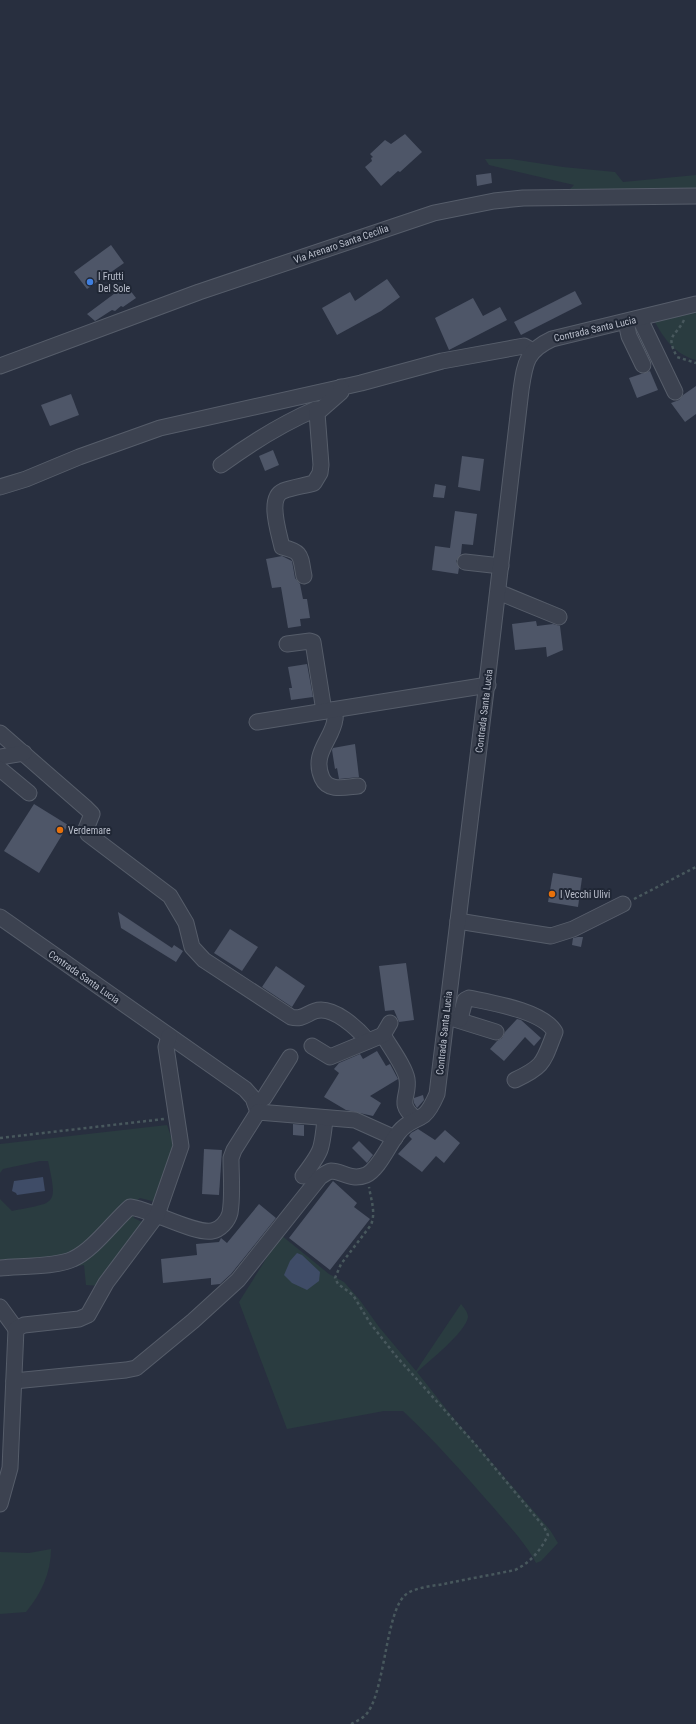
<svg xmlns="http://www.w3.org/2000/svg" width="696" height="1724" font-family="'Roboto Condensed',sans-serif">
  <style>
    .green { fill: #2a3c40 }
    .water { fill: #3f4c67 }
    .building { fill: #4e5668 }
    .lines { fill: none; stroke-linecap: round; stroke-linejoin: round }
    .minor-casing { stroke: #565d6a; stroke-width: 17 }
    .path { stroke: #48585d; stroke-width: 2.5; stroke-dasharray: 3 3; stroke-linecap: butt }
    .minor { stroke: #3c4250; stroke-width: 15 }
    .shop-dot { fill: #3f7fe0; stroke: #202735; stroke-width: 1.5 }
    .food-dot { fill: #e8710a; stroke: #202735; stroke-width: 1.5 }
    .labels { text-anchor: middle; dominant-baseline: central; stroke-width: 4; stroke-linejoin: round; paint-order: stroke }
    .street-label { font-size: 10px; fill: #b8bdca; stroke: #202735 }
    .poi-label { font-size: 10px; fill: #b8bdca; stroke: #202735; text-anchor: start }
  </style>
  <rect width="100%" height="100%" fill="#282f3f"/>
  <g class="green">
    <path d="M485,159H511L563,167L615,172L623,182L696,175V189L569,190L574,185L489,165Z"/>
    <path d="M696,311V360C676,355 664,339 655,322Z"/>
    <path d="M167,1125L174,1145L156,1202L140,1198L134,1203L132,1211L134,1218L146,1224L101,1286L86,1285L84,1265L57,1270L0,1266V1199L12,1211C56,1202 58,1207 48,1161H40L3,1169L0,1173V1144Z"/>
    <path d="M281,1235L329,1274L344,1282L359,1299L379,1327L416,1371L461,1304C464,1308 468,1312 468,1317C466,1332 428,1362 417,1372L455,1420L550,1530L558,1543L541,1561L536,1563C525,1542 508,1525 493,1507C464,1474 435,1441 403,1411H384L287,1429L239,1302Z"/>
    <path d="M51,1549C51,1573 41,1594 26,1612L0,1614V1552L29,1553Z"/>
  </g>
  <g class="water">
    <path d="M43,1177L45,1191L17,1195L16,1193L12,1191L14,1181Z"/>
    <path d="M297,1253L302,1255L320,1272L319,1281L307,1290L292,1283L284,1275L290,1261Z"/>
  </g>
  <g class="building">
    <path d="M405,134L422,152L400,172L398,171L381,186L365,167L372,161L371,158L373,157L370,154L385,140L391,144Z"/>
    <path d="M491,173L492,183L477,186L476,175Z"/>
    <path d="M111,245L124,263L87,289L74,272Z"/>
    <path d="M387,279L400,297L381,311L337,335L322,308L350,292L355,301Z"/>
    <path d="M126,285L136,298L123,307L121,306L115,311L112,310L95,321L87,314Z"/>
    <path d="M575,291L582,304L521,335L514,322Z"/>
    <path d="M473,298L483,316L500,307L507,320L449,350L435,318Z"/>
    <path d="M650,371L658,390L637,398L629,378Z"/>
    <path d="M696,386V414L685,422L671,403L679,400L683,395Z"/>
    <path d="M71,394L79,415L50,426L41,405Z"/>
    <path d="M273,450L279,465L265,471L259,456Z"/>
    <path d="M462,456L484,459L480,491L458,487Z"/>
    <path d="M435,484L446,486L444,498L433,497Z"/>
    <path d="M455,511L477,514L473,545L462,544L461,554L456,561L459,568L458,574L432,570L435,546L450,548Z"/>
    <path d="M282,556L292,561L295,578L300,584L303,599H307L310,618L300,619L301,626L288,628L281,587L272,588L266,559Z"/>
    <path d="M536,621L537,626L553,624L560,626L563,650L547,657L546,647L515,650L512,624Z"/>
    <path d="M307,664L313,697L291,700L289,688H292L288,667Z"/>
    <path d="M355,744L359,777L339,779L337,768L335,769L332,750L333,748Z"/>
    <path d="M34,804L68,825L39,873L4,851Z"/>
    <path d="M553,873L582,878L578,907L548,902Z"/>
    <path d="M118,912L172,948L174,945L183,951L176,962L121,928Z"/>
    <path d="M230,929L258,947L242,971L214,953Z"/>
    <path d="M578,937H583L581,947L572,945L573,938Z"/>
    <path d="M406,963L414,1020L399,1022L394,1010L385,1011L379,966Z"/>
    <path d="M276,966L305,986L292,1007L262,987Z"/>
    <path d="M517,1019L521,1020L541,1038L534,1046L525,1037L504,1061L490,1049L497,1041L502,1038L505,1032Z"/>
    <path d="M377,1051L386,1066L390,1064L398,1079L370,1096L381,1103L373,1116L346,1110L324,1097L339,1073L334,1069L339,1063L360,1054L363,1059Z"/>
    <path d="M423,1095L424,1100L417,1108L414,1103V1098Z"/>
    <path d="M293,1124L304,1125V1136L293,1135Z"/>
    <path d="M418,1129L435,1140L445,1130L460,1143L444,1163L436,1156L422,1172L398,1154L412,1139L409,1136L411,1133Z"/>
    <path d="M359,1141L373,1155L367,1163L352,1148Z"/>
    <path d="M204,1149L222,1150L219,1195L202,1194Z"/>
    <path d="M333,1181L357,1203L354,1207L370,1219L330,1270L289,1238Z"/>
    <path d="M259,1204L276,1218L231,1274L220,1284L211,1285V1278L163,1283L161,1259L197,1255L196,1244L219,1242L221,1238L227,1243Z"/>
  </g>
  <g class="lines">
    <g class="minor-casing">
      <g id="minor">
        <path d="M640,319L675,392"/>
        <path d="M626,322L629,336L643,365"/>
        <path d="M0,366L199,292L434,213L494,201L523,198L696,196"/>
        <path d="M221,465C251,443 281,424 316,409H320"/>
        <path d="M0,487L26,479L79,457L160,428L361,383L442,361L524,346L533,351"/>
        <path d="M465,562L501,566"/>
        <path d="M304,576C300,556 303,552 282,547C279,533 267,498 283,491C293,487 304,486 314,483L320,473L321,465L317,413L341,392V387"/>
        <path d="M498,594H503L559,617"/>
        <path d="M287,644L310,641L313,642L324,711"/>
        <path d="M333,710C334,712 336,716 335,719C333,739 311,753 322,778C328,792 346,787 358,786"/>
        <path d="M257,722L488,685"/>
        <path d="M0,733L86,808L92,814L86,829L88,834L170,896L186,923L192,947L204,960L291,1017C302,1020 306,1014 315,1011C333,1005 358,1029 368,1041"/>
        <path d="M0,757L24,753"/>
        <path d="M0,769L29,793"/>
        <path d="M0,917L245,1089L253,1098L258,1112"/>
        <path d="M458,921L551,936L573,929L623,904"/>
        <path d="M451,1018L496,1032"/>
        <path d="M460,1019L465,1000L469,998C493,1003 543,1011 555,1032C543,1062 545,1066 515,1080"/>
        <path d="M383,1035C390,1047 405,1067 407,1079C410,1097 396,1103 415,1118"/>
        <path d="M312,1046L330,1057L383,1035L390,1023"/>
        <path d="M255,1103L264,1098L290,1057"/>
        <path d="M303,1176C322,1151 322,1150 325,1119"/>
        <path d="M0,1268C19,1266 57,1267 73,1259C93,1250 113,1222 130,1207C152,1210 194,1234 212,1231C220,1230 228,1221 230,1213C233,1196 231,1176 231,1158L234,1150L258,1112L355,1120L395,1138"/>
        <path d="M0,1307L16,1329"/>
        <path d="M14,1381L126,1370L136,1368L193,1321L238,1280L320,1177C323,1175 327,1172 331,1171C342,1171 351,1181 366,1175C379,1169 389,1144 399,1132C408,1121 414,1122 424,1115C430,1110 434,1101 437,1094C465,859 495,625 521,390C525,363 526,351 552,339L696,304"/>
        <path d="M0,1504L10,1468L16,1329L24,1325L79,1319L88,1315L106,1283L157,1215L181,1146L166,1047L169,1036"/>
      </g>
    </g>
    <g class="path">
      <path d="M684,320C675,338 665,334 677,357L696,363"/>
      <path d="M634,899L696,867"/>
      <path d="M0,1138L164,1119"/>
      <path d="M351,1724C357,1721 364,1718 368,1712C386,1686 386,1605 408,1593C418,1587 433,1586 444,1584C467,1579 491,1575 515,1570C530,1563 541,1550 548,1535L544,1527L475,1444L396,1356L370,1323L353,1295L338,1284L335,1278L341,1264L371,1225C376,1212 371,1200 369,1187"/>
    </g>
    <use href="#minor" class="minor"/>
  </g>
  <circle class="shop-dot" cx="90" cy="282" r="4"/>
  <g class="food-dot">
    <circle cx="60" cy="830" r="4"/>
    <circle cx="552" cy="894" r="4"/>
  </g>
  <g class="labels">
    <g class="street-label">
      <text transform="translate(341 244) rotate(-19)">Via Arenaro Santa Cecilia</text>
      <text transform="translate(595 329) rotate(-13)">Contrada Santa Lucia</text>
      <text transform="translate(484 711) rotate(-83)">Contrada Santa Lucia</text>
      <text transform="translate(84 977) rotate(35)">Contrada Santa Lucia</text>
      <text transform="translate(444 1033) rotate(-84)">Contrada Santa Lucia</text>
    </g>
    <g class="poi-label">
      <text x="98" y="276">I Frutti<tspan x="98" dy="12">Del Sole</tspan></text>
      <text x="68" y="830">Verdemare</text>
      <text x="560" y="894">I Vecchi Ulivi</text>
    </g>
  </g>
</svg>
